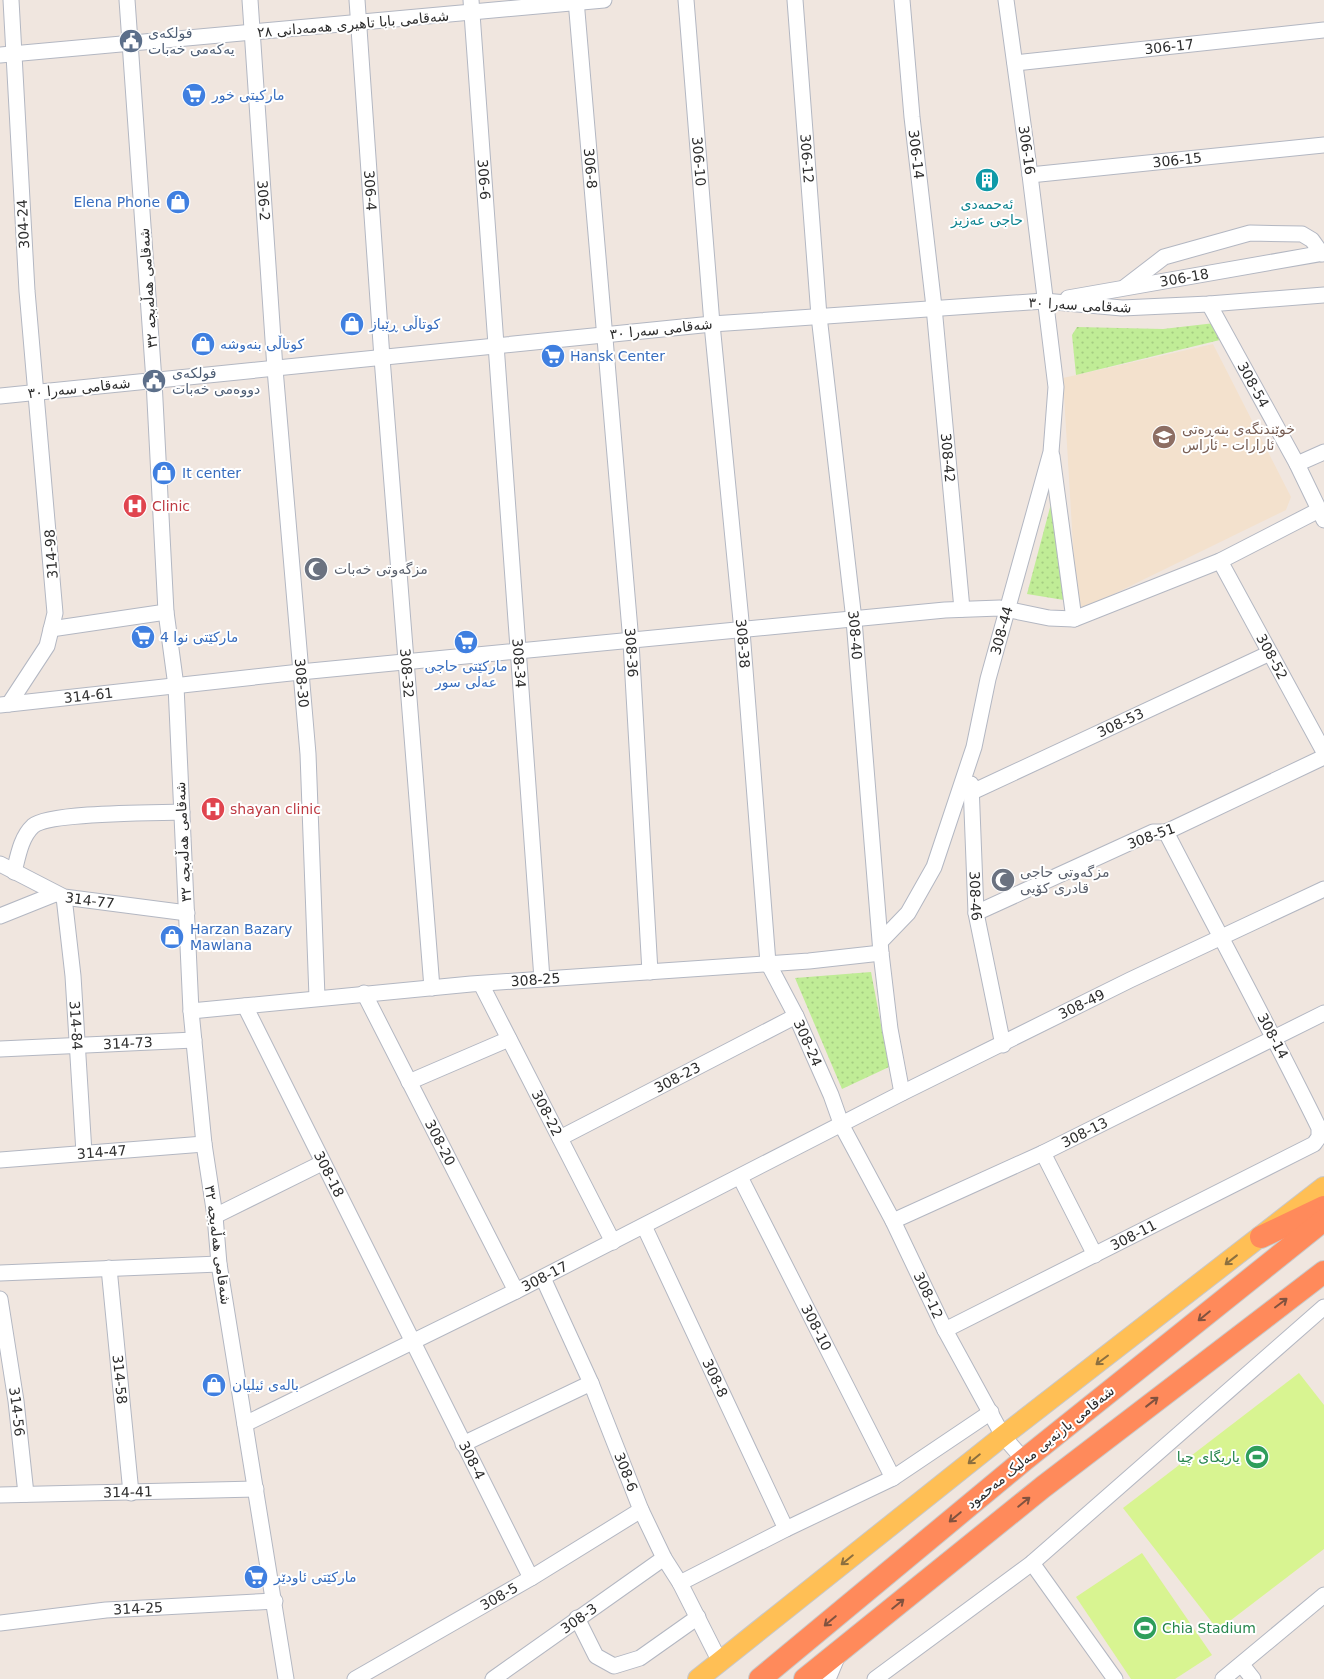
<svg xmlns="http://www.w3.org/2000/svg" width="1324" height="1679" font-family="'DejaVu Sans','Noto Sans Arabic',sans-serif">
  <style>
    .education { fill: #f3e1cd }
    .park { fill: url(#park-dots) }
    .pitch { fill: #d8f491 }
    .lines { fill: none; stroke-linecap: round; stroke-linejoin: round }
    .minor-casing { stroke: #b3b7c2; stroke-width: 17 }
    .major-casing { stroke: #c8c8c8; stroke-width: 22 }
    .highway-casing { stroke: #c8c8c8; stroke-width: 24 }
    .minor { stroke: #fff; stroke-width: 15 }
    .major { stroke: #ffbf55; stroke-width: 20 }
    .highway { stroke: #ff8a5b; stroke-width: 22 }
    .oneway { stroke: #8c6f3f }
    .oneway2 { stroke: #81523f }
    .labels { text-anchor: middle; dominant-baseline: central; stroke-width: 4; stroke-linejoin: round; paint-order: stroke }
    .street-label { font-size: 14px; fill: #2d2d2d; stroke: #fff }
    .service-label { font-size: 14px; fill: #4e5e75; stroke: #fff; text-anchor: start }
    .shop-label { font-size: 14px; fill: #366cbe; stroke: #fff; text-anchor: start }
    .culture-label { font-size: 14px; fill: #0d838f; stroke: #fff }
    .education-label { font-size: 14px; fill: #785e54; stroke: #fff; text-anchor: start }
    .health-label { font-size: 14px; fill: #be3a42; stroke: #fff; text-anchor: start }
    .worship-label { font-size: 14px; fill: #5b616d; stroke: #fff; text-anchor: start }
    .leisure-label { font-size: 14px; fill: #27864d; stroke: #fff; text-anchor: end }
  </style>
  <defs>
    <pattern id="park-dots" width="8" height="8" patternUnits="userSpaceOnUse" patternTransform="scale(1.25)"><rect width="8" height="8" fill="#c0ec96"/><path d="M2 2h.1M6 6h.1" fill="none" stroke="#a5cb82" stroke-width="1.8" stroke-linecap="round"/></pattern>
  </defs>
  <rect width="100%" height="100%" fill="#f0e6df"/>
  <path class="education" d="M1213,344L1291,497L1286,510L1077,612L1063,378Z"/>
  <g class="park">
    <path d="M1215,323L1224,339L1076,375L1072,335L1077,327L1163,329Z"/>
    <path d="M1052,500L1070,601L1027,594Z"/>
    <path d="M871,972L889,1067L842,1089L795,978Z"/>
  </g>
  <g class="pitch">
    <path d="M1299,1373L1324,1405V1549L1218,1630L1123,1508Z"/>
    <path d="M1142,1553L1212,1655L1175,1679H1131L1076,1597Z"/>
  </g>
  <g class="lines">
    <g class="minor-casing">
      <g id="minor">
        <path d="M127,0L154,381L166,612L176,686L191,1011L204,1144L215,1216L219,1264L286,1679"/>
        <path id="s1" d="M250,0L275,369L308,754L317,997"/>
        <path id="s2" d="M357,0L382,358L432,988"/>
        <path id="s3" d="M471,0L542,979"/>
        <path id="s4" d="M576,0L631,642L650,972"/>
        <path id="s5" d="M686,0L712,324L742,631L768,963L796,1016L831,1095L842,1126L893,1221L945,1330L1003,1436L1024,1460"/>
        <path id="s6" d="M795,0L819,316L854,620L881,953L890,1029L902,1093"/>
        <path id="s7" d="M902,0L912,117L934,307L962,609"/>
        <path d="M0,55L604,0"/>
        <path id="s8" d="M1015,63L1324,30"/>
        <path id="s9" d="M1030,175L1324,145"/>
        <path d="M1125,287L1164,257L1250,233L1302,234L1312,240L1322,254"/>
        <path id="s10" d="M1068,298L1324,253"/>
        <path id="s11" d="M1209,304L1297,464L1324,520"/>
        <path d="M0,396L712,324L1044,301L1122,308L1209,304L1324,295"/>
        <path d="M1052,456L1074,619"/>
        <path d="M1297,464L1324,452"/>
        <path id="s12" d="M1220,561L1324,752"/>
        <path d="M51,629L166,612"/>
        <path d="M9,704L47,646L55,613L27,291L11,0"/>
        <path id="s13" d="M0,705L300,672L945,610L1000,608L1049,618L1074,619L1220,561L1319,510"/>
        <path id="s14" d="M971,784L976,913L1003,1045"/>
        <path id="s15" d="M970,793L1270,653"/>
        <path id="s16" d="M0,864L64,897L187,913"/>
        <path d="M14,872C18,856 21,837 33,826C49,812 156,813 182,812"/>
        <path id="s17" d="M64,897L73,976L84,1153"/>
        <path d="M976,913L1153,832H1166L1324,757"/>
        <path d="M0,916L55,894"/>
        <path id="s18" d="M881,941L908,913L934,867L974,747L988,679L1051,452L1056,387L1030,175L1006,0"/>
        <path id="s19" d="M481,984L613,1242"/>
        <path id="s20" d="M364,993L516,1291"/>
        <path id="s21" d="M245,1006L531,1578"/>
        <path id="s22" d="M191,1011L471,984L809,961L881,953"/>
        <path id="s23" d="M0,1049L194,1040"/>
        <path d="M409,1082L509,1039"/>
        <path id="s24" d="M560,1138L796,1016"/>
        <path d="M1043,1153L1095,1255"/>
        <path id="s25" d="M0,1160L204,1144"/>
        <path id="s26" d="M740,1177L893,1478"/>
        <path d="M215,1216L322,1163"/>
        <path id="s27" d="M893,1221L1043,1153L1324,1013"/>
        <path id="s28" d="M644,1226L786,1529"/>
        <path id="s29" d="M109,1268L131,1493"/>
        <path d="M0,1273L219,1264"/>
        <path id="s30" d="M543,1278L591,1383L641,1510L664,1558L680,1583L720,1662"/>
        <path id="s31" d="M0,1299L16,1401L26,1494"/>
        <path id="s32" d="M945,1330L1314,1144L1319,1137V1128C1270,1028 1217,931 1166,832"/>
        <path id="s33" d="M245,1424L516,1291L902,1093L1130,980L1324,889"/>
        <path d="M463,1444L591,1383"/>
        <path id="s34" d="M0,1495L256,1489"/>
        <path d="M1032,1563L1115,1679"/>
        <path d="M680,1583L786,1529L893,1478L991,1412"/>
        <path d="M577,1618L596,1656L614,1666L640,1658L698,1617"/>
        <path id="s35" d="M0,1623L106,1610L275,1601"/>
        <path d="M1242,1665L1253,1679"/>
        <path id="s36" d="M355,1679L531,1578L641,1510"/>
        <path id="s37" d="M493,1679L664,1558"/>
        <path d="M828,1679L838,1655"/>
        <path d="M875,1679L1032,1563L1324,1307"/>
        <path d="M1223,1679L1324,1595"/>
      </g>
    </g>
    <g class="major-casing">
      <path id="major" d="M698,1679L1003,1436L1324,1187"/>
    </g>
    <g class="highway-casing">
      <g id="highway">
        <path d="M1261,1237L1324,1207"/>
        <path d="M760,1679L1024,1460L1324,1220"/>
        <path d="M805,1679L1043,1487L1324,1272"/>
      </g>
    </g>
    <use href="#minor" class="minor"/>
    <use href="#major" class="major"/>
    <use href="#highway" class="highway"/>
  </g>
  <defs><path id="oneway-shaft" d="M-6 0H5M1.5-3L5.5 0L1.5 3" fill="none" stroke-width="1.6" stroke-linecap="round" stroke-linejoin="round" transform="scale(1.25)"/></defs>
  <g class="oneway">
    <use href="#oneway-shaft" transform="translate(1231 1260) rotate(142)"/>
    <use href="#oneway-shaft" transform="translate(1102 1360) rotate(143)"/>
    <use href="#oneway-shaft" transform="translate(974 1459) rotate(141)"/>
    <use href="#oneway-shaft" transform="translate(847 1560) rotate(141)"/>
  </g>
  <g class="oneway2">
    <use href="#oneway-shaft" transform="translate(1281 1303) rotate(-37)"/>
    <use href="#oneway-shaft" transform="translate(1204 1316) rotate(141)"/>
    <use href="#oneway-shaft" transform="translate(1152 1402) rotate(-38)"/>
    <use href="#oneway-shaft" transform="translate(1024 1502) rotate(-39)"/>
    <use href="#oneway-shaft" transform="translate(955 1517) rotate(140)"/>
    <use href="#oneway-shaft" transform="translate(898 1604) rotate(-39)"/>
    <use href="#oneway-shaft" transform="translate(830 1621) rotate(140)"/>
  </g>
  <defs>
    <g id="civic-disc" transform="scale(1.25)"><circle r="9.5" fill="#5c6f8a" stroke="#fff"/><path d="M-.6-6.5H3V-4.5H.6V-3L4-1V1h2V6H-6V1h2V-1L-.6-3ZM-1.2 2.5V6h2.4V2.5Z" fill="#fff"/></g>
    <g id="supermarket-disc" transform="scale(1.25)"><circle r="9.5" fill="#3f7fe0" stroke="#fff"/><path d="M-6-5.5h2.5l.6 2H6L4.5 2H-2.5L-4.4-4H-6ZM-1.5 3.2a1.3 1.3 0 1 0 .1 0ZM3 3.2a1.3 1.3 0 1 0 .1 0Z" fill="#fff"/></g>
    <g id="building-disc" transform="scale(1.25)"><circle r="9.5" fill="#0f9aa8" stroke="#fff"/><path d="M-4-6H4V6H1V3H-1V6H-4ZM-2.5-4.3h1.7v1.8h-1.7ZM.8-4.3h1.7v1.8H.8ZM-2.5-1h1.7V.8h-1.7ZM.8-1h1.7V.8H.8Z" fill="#fff"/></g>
    <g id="shop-disc" transform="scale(1.25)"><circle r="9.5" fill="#3f7fe0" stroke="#fff"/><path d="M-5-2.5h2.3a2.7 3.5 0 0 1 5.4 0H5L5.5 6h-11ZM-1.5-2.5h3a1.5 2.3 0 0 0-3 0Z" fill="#fff"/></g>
    <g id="school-disc" transform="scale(1.25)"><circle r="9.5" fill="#8d6e63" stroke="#fff"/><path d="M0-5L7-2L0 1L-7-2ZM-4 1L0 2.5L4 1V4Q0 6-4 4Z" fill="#fff"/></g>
    <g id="hospital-disc" transform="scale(1.25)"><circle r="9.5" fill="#e0444e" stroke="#fff"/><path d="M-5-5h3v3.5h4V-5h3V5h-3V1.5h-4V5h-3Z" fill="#fff"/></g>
    <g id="mosque-disc" transform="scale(1.25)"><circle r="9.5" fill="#6b7280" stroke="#fff"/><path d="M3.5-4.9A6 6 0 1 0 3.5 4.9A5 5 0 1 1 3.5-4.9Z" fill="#fff"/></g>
    <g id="stadium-disc" transform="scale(1.25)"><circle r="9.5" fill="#2e9e5b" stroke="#fff"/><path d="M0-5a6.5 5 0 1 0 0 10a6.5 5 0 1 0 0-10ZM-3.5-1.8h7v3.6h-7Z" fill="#fff"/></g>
  </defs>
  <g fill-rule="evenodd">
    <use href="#civic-disc" x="131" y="41"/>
    <use href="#supermarket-disc" x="194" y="95"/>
    <use href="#building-disc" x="987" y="180"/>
    <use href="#shop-disc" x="178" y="202"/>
    <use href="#shop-disc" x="352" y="324"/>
    <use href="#shop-disc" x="203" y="344"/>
    <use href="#supermarket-disc" x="553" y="356"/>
    <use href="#civic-disc" x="154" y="381"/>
    <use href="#school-disc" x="1164" y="437"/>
    <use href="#shop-disc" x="164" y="473"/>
    <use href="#hospital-disc" x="135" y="506"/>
    <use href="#mosque-disc" x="316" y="569"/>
    <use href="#supermarket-disc" x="143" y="637"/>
    <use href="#supermarket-disc" x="466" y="642"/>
    <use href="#hospital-disc" x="213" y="809"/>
    <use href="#mosque-disc" x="1003" y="880"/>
    <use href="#shop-disc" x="172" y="937"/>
    <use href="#shop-disc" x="214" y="1385"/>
    <use href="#stadium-disc" x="1257" y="1457"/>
    <use href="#supermarket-disc" x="256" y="1577"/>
    <use href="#stadium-disc" x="1145" y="1628"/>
  </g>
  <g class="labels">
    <g class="street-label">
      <text transform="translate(353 24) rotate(-5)">شەقامی بابا تاهیری هەمەدانی ٢٨</text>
      <text stroke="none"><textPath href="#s8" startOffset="155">306-17</textPath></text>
      <text transform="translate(1027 150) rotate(82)">306-16</text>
      <text stroke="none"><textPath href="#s7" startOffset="155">306-14</textPath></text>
      <text stroke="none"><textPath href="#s6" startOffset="159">306-12</textPath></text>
      <text stroke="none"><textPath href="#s9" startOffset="148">306-15</textPath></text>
      <text stroke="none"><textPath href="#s5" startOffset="162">306-10</textPath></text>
      <text stroke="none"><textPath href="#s4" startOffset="169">306-8</textPath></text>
      <text stroke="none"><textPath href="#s3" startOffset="180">306-6</textPath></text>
      <text stroke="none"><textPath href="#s2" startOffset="191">306-4</textPath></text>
      <text stroke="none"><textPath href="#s1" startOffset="201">306-2</textPath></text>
      <text transform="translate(23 224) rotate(-93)">304-24</text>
      <text stroke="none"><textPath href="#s10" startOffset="118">306-18</textPath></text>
      <text transform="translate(148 288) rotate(-94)">شەقامی هەڵەبجە ٣٢</text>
      <text transform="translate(1080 305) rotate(3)">شەقامی سەرا ٣٠</text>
      <text transform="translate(661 329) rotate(-6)">شەقامی سەرا ٣٠</text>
      <text stroke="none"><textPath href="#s11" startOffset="92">308-54</textPath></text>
      <text transform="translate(79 388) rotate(-6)">شەقامی سەرا ٣٠</text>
      <text stroke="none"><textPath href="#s7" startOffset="460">308-42</textPath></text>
      <text transform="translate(51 554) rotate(-94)">314-98</text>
      <text stroke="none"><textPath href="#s18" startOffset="338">308-44</textPath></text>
      <text stroke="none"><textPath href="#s6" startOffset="638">308-40</textPath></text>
      <text stroke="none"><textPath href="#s5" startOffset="646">308-38</textPath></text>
      <text stroke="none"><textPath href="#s4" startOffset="655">308-36</textPath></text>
      <text stroke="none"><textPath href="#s12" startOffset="109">308-52</textPath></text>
      <text stroke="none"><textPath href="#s3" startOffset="665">308-34</textPath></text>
      <text stroke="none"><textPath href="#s2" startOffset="675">308-32</textPath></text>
      <text stroke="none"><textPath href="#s1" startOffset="685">308-30</textPath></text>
      <text stroke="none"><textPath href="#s13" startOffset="89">314-61</textPath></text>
      <text stroke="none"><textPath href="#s15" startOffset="166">308-53</textPath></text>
      <text transform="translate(1151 836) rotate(-20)">308-51</text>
      <text transform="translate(183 842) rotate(-93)">شەقامی هەڵەبجە ٣٢</text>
      <text stroke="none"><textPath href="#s14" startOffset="112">308-46</textPath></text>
      <text stroke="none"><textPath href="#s16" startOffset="98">314-77</textPath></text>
      <text stroke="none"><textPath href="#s22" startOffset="346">308-25</textPath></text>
      <text stroke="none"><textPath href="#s33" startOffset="936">308-49</textPath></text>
      <text stroke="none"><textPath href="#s17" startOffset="129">314-84</textPath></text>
      <text transform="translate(1273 1036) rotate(62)">308-14</text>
      <text stroke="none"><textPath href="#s23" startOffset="128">314-73</textPath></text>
      <text stroke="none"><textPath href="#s5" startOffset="1056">308-24</textPath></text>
      <text stroke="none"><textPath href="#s24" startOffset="132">308-23</textPath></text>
      <text stroke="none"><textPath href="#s19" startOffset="145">308-22</textPath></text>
      <text stroke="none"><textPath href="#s27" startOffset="211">308-13</textPath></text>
      <text stroke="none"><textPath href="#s20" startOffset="168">308-20</textPath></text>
      <text stroke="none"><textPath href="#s25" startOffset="102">314-47</textPath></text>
      <text stroke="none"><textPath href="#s21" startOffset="188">308-18</textPath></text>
      <text stroke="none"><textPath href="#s32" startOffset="211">308-11</textPath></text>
      <text transform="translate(218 1245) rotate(82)">شەقامی هەڵەبجە ٣٢</text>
      <text stroke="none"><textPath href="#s33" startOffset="334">308-17</textPath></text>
      <text stroke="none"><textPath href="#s5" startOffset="1336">308-12</textPath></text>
      <text stroke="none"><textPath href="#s26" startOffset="169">308-10</textPath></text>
      <text stroke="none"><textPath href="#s28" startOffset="168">308-8</textPath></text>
      <text stroke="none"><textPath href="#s29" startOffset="112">314-58</textPath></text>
      <text stroke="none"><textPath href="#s31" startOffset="114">314-56</textPath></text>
      <text transform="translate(1040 1447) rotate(-39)">شەقامی بازنەیی مەلیک مەحمود</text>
      <text stroke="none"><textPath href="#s21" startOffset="508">308-4</textPath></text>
      <text stroke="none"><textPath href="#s30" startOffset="211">308-6</textPath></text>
      <text stroke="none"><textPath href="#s34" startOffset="128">314-41</textPath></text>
      <text stroke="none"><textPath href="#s36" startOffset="166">308-5</textPath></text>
      <text stroke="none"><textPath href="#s35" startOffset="139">314-25</textPath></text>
      <text stroke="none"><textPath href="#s37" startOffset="105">308-3</textPath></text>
    </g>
    <g class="service-label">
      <text x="148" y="33">فولکه‌ی<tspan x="148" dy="16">یه‌که‌می خه‌بات</tspan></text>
      <text x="172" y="373">فولکه‌ی<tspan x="172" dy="16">دووه‌می خه‌بات</tspan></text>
    </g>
    <g class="shop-label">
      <text x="212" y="95">مارکیتی خور</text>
      <text x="160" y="202" text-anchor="end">Elena Phone</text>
      <text x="370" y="324">کوتاڵی ڕێباز</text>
      <text x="220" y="344">کوتاڵی بنەوشە</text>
      <text x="570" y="356">Hansk Center</text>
      <text x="182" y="473">It center</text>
      <text x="160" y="637">مارکێتی نوا 4</text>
      <text x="466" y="666" text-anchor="middle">مارکێتی حاجی<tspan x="466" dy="16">عەلی سور</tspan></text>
      <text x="190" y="929">Harzan Bazary<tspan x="190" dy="16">Mawlana</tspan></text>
      <text x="232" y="1385">بالەی ئیلیان</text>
      <text x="274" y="1577">مارکێتی ئاودێر</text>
    </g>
    <g class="culture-label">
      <text x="987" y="204">ئەحمەدی<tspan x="987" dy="16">حاجی عەزیز</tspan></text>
    </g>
    <g class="education-label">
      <text x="1182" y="429">خوێندنگەی بنەڕەتی<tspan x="1182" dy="16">ئارارات - ئاراس</tspan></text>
    </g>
    <g class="health-label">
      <text x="152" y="506">Clinic</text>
      <text x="230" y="809">shayan clinic</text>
    </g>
    <g class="worship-label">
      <text x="334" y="569">مزگەوتی خەبات</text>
      <text x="1020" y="872">مزگەوتی حاجی<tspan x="1020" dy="16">قادری کۆیی</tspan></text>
    </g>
    <g class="leisure-label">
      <text x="1240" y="1457">یاریگای چیا</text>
      <text x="1162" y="1628" text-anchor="start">Chia Stadium</text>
    </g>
  </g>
</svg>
